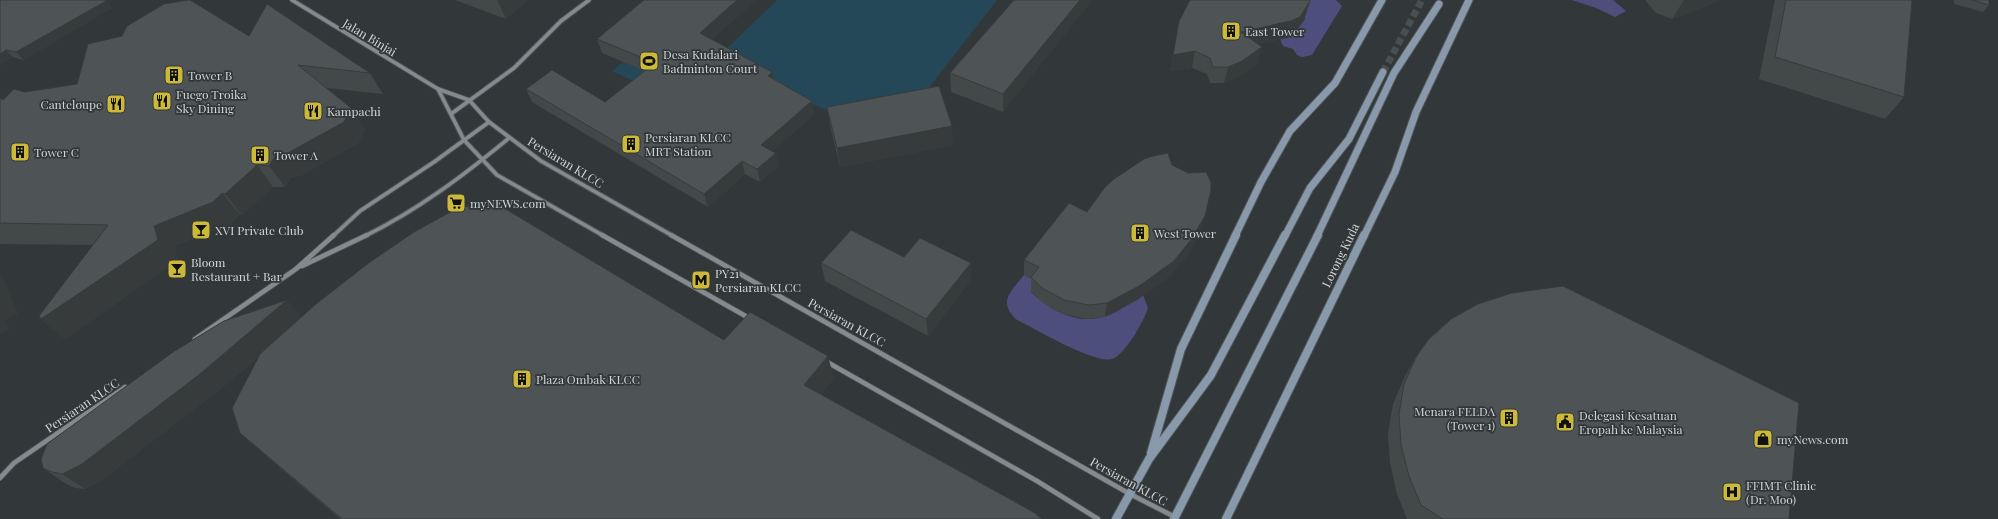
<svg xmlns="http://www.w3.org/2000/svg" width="1998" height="519" font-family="'Playfair Display',serif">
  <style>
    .green { fill: #254859 }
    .water { fill: #4d4e7c }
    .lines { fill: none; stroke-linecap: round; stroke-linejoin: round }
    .secondary-tunnel { stroke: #4a4f51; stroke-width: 7; stroke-dasharray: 7 3.5; stroke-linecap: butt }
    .street-far1-casing { stroke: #515557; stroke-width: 5.5 }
    .street-casing { stroke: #515557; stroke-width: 6 }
    .secondary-far1-casing { stroke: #515557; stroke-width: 9 }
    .secondary-casing { stroke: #515557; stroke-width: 10 }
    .street-far1 { stroke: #848a8d; stroke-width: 3.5 }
    .street { stroke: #848a8d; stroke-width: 4.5 }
    .secondary-far1 { stroke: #8899ac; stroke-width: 7 }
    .secondary { stroke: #8899ac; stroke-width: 8 }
    .wall { fill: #434849 }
    .shaded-wall { fill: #373b3c }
    .building { fill: #4e5455; stroke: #373b3c }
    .labels { text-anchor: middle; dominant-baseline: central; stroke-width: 3.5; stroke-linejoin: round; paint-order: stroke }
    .poi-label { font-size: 12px; fill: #d2d6d7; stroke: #323739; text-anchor: start }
    .street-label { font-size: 12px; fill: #d2d6d7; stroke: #323739 }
  </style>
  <rect width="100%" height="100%" fill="#323739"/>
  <g class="green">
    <path d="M777,0H997L921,98L828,111L715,60Z"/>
    <path d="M654,37L644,86L612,71Z"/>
  </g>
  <g class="water">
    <path d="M1295,0H1336L1342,6L1312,55L1302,57L1297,55L1293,49L1283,46L1280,39L1293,35L1305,19V15Z"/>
    <path d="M1572,0H1613L1626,11L1615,17L1596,8Z"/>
    <path d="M1024,275L1038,282L1031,292C1050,310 1078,326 1106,316C1119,312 1131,302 1143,295L1148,308C1144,321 1125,355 1112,359C1094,364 1036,329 1017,320C997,302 1011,291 1024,275Z"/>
  </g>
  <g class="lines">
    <path class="secondary-tunnel" d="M1383,72L1422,0"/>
    <g class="street-far1-casing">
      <g id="street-far1">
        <path d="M292,0L438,89L469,100L489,122L541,161L673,236"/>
        <path d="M438,89L464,140L497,175L604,236"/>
        <path d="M451,114L514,68L561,21L589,0"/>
        <path d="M333,236L360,211L434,162L489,122"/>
        <path d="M365,236C418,210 464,175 509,138"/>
      </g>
    </g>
    <g class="street-casing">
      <g id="street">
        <path d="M602,235L749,318"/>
        <path d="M671,235L1130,494L1175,517"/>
        <path d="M302,266L367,235"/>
        <path d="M195,339L296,269L334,235"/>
        <path d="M827,362L1037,481L1098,519"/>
        <path d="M0,478L14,463L125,387"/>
      </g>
    </g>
    <g class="secondary-far1-casing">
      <g id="secondary-far1">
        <path d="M1235,236L1261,182L1290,131L1335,83L1382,0"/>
        <path d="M1285,236L1310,188L1349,139L1383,72"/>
        <path d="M1317,236L1394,73L1439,4"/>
        <path d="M1364,236L1395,172L1416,112L1469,0"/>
      </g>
    </g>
    <g class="secondary-casing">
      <g id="secondary">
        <path d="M1151,453L1181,349L1236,235"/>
        <path d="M1116,519L1149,459L1211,375L1285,235"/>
        <path d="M1174,519L1318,235"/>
        <path d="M1226,519L1364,235"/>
      </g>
    </g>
    <use href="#street-far1" class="street-far1"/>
    <use href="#street" class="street"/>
    <use href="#secondary-far1" class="secondary-far1"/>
    <use href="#secondary" class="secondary"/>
  </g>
  <g class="wall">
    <path d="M0,0L108,3L112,8L23,60L13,57L0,65Z"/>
    <path d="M455,0H528L506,19Z"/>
    <path d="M644,0H756L712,39L772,72L773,79L815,114L772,151L779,166L760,182L745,174L708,207L532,102L526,89L605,102L645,71L602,53L597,39Z"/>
    <path d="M1014,0L1003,112L951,92L950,73Z"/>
    <path d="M1645,0H1720L1687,14L1672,19L1656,13Z"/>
    <path d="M1775,0H1912L1904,97L1885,119L1759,79Z"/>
    <path d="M1954,0H1989V5L1983,12L1954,4Z"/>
    <path d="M1305,17L1295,33L1287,38L1258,44V63L1238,77L1224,83H1210L1207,74L1192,68L1170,71L1179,21Z"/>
    <path d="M249,36L370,73L383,94L327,88L365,130L358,143L302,175L291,177L285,187H273L242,215L240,214L231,223L174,246L178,260L65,339L41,319L93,245L0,244V98L3,100L25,92L77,84Z"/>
    <path d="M827,107L953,145L840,167L830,125Z"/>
    <path d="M1172,165L1201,230L1187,256L1171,275L1137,300L1105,317L1087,319L1063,314L1042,302L1031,291V278L1024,275V260L1087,212Z"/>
    <path d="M904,257L971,263V280L928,336L825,281L821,263Z"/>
    <path d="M302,317L724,340L834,379L820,394L1042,519H340L264,454L240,433L260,355L218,391L103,479L85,489L75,488L66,484L43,468Z"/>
    <path d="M1416,357L1789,519H1407L1397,494L1390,463L1388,433L1393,404L1405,376Z"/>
  </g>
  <g class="shaded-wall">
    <path d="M103,0H114L108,3L112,8L23,60L16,52Z"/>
    <path d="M497,0H528L506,19Z"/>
    <path d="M737,0H756L704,47L700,33Z"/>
    <path d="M1080,0H1093L1003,112V94Z"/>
    <path d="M1684,0H1720L1687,14L1672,19Z"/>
    <path d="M1310,1L1305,17L1295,33L1287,38L1237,48L1241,32Z"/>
    <path d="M1262,47L1258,63L1238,77L1224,83L1228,67Z"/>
    <path d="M6,50L13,57L0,65V54Z"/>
    <path d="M1195,51L1192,68L1170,71L1173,55Z"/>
    <path d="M772,72L775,86L768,76Z"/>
    <path d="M812,101L815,114L764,158L761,145Z"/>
    <path d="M351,108L365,130L358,143L302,175L291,177L285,187L269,166L275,156Z"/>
    <path d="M952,126L953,145L840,167L837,148Z"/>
    <path d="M776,153L779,166L760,182L757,169Z"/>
    <path d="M742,161L745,174L708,207L704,194Z"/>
    <path d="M257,165L273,187L242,215L225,194Z"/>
    <path d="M1211,190L1201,230L1187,256L1171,275L1137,300L1105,317L1107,303Z"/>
    <path d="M222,193L240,214L231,223L174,246L178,260L65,339L41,319L154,226Z"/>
    <path d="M971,263V280L928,336L926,319Z"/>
    <path d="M0,275L3,277L18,314L5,321L10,329L0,334Z"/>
    <path d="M287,300L303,317L218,391L103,479L85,489L62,474Z"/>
    <path d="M828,356L834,379L810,407L804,385Z"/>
  </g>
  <g class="building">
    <path d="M0,0H105L106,1L16,52L6,50L0,54Z"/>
    <path d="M188,0H190L249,36L267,4L370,73L298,65L351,108L344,122L286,154L275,156L269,166L257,165L225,194L222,193L213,202L154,226L158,240L41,319L39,316L108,225L0,223V98L3,100L14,89L25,92L77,84L88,44L122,36L127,26L164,4Z"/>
    <path d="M644,0H737L700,33L772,72L768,76L812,101L761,145L776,153L757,169L742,161L704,194L526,89L552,70L605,102L655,63L597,39Z"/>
    <path d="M1014,0H1080L1003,94L950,73Z"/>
    <path d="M1190,0H1310V1L1300,17L1291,21L1241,32L1262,47L1242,61L1228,67H1213L1210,58L1195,51L1173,55L1179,21Z"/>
    <path d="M1786,0H1912L1904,97L1775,57Z"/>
    <path d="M1972,0H1989V5Z"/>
    <path d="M939,86L952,126L837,148L827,107Z"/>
    <path d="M1168,153L1172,165L1188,173L1206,172L1211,182V190L1205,216L1190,241L1174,261L1139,286L1107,303L1089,305L1064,300L1042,288L1031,277L1039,267L1024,260L1069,203L1087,212L1105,187L1114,179L1144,159L1153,156Z"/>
    <path d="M478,204L504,208L724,340L750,312L828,356L804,385L1035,513L1042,519H342L240,433L232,408L260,354L316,304L370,262L414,232L456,209Z"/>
    <path d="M851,230L904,257L920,238L971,263L926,319L821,263Z"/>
    <path d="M1563,286L1799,403L1789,519H1443L1421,505L1409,476L1401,445L1399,414L1404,384L1416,357L1428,340L1451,319L1478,304L1512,293Z"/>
    <path d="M287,300L200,374L82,464L62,474L52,472L43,468L41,459L47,444L173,352L224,321Z"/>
  </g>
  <defs>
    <g id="building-square" transform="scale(1)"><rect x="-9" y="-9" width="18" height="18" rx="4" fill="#cdb938" stroke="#323739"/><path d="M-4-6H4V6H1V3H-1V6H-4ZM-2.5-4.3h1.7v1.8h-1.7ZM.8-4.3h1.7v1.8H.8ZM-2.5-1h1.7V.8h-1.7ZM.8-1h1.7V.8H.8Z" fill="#111"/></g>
    <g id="stadium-square" transform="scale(1)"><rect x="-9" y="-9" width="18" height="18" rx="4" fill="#cdb938" stroke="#323739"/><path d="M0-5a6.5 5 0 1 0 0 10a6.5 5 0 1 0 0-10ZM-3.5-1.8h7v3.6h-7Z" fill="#111"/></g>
    <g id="restaurant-square" transform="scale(1)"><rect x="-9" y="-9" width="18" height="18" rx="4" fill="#cdb938" stroke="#323739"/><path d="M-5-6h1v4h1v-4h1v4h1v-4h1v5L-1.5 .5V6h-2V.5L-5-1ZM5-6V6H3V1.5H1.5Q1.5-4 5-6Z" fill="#111"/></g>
    <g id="supermarket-square" transform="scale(1)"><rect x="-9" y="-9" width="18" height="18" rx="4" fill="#cdb938" stroke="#323739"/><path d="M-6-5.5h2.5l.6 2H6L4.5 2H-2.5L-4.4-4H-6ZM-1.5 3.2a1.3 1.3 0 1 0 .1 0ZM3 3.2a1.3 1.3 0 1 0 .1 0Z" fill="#111"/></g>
    <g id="bar-square" transform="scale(1)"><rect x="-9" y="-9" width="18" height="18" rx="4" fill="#cdb938" stroke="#323739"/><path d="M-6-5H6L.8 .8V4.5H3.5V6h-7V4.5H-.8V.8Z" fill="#111"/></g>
    <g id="metro-square" transform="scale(1)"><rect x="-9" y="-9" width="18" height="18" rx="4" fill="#cdb938" stroke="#323739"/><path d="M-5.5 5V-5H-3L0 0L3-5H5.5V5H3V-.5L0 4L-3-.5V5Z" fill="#111"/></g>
    <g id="civic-square" transform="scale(1)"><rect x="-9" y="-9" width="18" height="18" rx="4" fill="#cdb938" stroke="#323739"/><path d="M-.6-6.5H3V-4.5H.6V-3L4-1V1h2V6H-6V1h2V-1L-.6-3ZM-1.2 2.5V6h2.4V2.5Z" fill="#111"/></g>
    <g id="shop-square" transform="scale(1)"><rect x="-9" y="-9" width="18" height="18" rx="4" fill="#cdb938" stroke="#323739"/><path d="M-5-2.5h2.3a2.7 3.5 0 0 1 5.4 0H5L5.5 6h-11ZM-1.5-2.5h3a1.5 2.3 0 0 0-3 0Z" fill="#111"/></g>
    <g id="hospital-square" transform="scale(1)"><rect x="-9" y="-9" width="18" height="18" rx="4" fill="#cdb938" stroke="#323739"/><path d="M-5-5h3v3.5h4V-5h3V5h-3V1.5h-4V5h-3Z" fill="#111"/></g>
  </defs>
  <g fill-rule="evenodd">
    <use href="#building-square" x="1231" y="31"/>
    <use href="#stadium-square" x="649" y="61"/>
    <use href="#building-square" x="174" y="75"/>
    <use href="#restaurant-square" x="162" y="101"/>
    <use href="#restaurant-square" x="116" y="104"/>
    <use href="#restaurant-square" x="313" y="111"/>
    <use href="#building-square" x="631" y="144"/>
    <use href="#building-square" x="20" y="152"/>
    <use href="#building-square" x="260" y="155"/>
    <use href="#supermarket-square" x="456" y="203"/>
    <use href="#bar-square" x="201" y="230"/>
    <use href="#building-square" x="1140" y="233"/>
    <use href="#bar-square" x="177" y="269"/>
    <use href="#metro-square" x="701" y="280"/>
    <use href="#building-square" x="522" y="379"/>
    <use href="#building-square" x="1509" y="418"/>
    <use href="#civic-square" x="1565" y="422"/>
    <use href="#shop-square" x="1763" y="439"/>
    <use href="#hospital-square" x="1732" y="492"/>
  </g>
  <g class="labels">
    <g class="poi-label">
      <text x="1245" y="31">East Tower</text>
      <text x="663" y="54">Desa Kudalari<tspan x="663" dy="14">Badminton Court</tspan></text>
      <text x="188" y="75">Tower B</text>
      <text x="176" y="94">Fuego Troika<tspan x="176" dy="14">Sky Dining</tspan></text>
      <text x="102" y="104" text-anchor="end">Canteloupe</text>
      <text x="327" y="111">Kampachi</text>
      <text x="645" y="137">Persiaran KLCC<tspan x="645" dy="14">MRT Station</tspan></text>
      <text x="34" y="152">Tower C</text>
      <text x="274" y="155">Tower A</text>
      <text x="470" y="203">myNEWS.com</text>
      <text x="215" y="230">XVI Private Club</text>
      <text x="1154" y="233">West Tower</text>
      <text x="191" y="262">Bloom<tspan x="191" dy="14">Restaurant + Bar</tspan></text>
      <text x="715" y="273">PY21<tspan x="715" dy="14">Persiaran KLCC</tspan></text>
      <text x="536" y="379">Plaza Ombak KLCC</text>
      <text x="1495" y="411" text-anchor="end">Menara FELDA<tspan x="1495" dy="14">(Tower 1)</tspan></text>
      <text x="1579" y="415">Delegasi Kesatuan<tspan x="1579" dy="14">Eropah ke Malaysia</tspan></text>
      <text x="1777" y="439">myNews.com</text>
      <text x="1746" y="485">FFIMT Clinic<tspan x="1746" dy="14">(Dr. Moo)</tspan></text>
    </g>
    <g class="street-label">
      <text transform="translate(370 37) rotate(31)">Jalan Binjai</text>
      <text transform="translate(566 162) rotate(31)">Persiaran KLCC</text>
      <text transform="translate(1340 255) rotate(-64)">Lorong Kuda</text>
      <text transform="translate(847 322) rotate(29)">Persiaran KLCC</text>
      <text transform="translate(82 405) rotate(-34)">Persiaran KLCC</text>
      <text transform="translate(1129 481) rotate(29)">Persiaran KLCC</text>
    </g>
  </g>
</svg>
